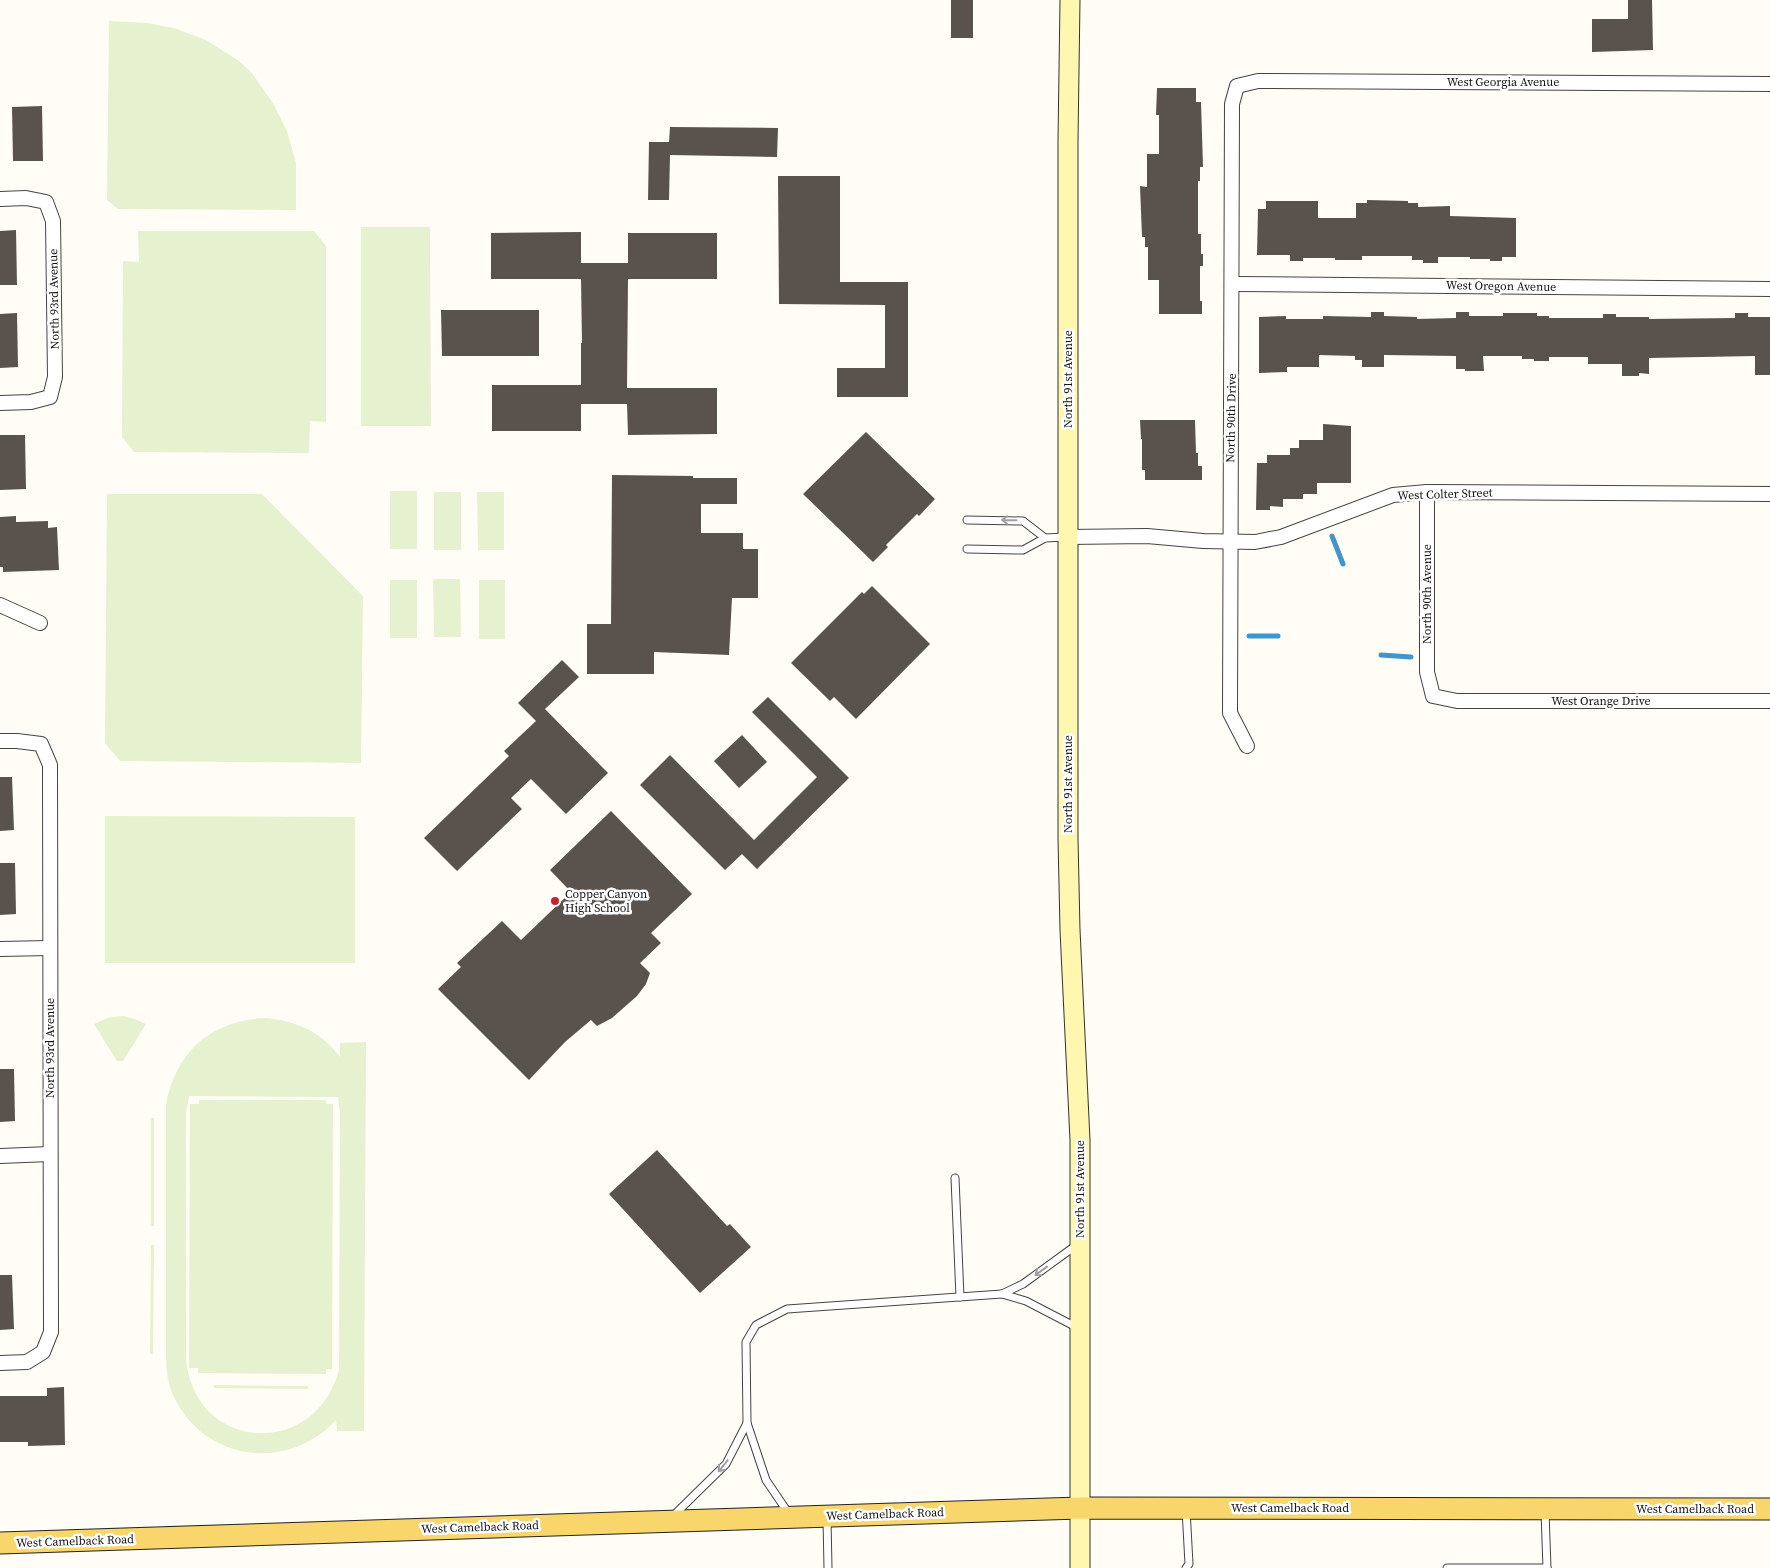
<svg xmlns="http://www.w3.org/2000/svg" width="1770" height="1568" font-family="'Source Serif 4',serif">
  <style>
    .pitch { fill: #e6f2cf; fill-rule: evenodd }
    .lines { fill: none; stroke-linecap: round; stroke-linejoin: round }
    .stream { stroke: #3f96cf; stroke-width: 5 }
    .building { fill: #5a524d }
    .service-casing { stroke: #444; stroke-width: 9 }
    .minor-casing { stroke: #444; stroke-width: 16 }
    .secondary-casing { stroke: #333; stroke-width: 21 }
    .primary-casing { stroke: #222; stroke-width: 23 }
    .service { stroke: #fff; stroke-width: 7 }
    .minor { stroke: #fff; stroke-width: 14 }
    .secondary { stroke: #fff6b0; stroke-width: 19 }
    .primary { stroke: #f9d66b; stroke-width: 21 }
    .oneway { stroke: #a0a0a0 }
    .poi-dot { fill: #c4262e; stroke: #fff; stroke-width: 2 }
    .labels { text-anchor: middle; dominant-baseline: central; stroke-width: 5; stroke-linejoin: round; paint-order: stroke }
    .street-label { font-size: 12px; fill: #111; stroke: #fff }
    .poi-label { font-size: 12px; fill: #111; stroke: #fff; text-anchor: start }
  </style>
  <rect width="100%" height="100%" fill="#fffdf5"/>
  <g class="pitch">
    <path d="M109,21L147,23L174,28L206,40L239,61L252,73L274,105L287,131L296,163V210L118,209L107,200Z"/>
    <path d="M361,227H430L431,426H361Z"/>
    <path d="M138,231H314L326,246V422L310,421L309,453L134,452L122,437L123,261L139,262Z"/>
    <rect x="390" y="491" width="27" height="58"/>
    <rect x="434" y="492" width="27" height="58"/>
    <path d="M477,492H504V550H478Z"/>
    <path d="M107,494H262L363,596L361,763L120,761L105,743Z"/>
    <path d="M433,579H460L461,637H434Z"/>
    <rect x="390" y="580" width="27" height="58"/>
    <rect x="479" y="580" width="26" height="59"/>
    <path d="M105,816L355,817V963H105Z"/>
    <path d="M123,1016L135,1019L146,1024L123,1061H117L94,1024L110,1017Z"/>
    <path d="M266,1018C296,1021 322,1032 340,1057V1043L366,1042L364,1431H337L336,1420C287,1473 203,1461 173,1395C167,1381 166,1368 166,1353V1104C176,1051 212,1020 266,1018ZM189,1096L338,1097L340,1114L339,1370C314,1461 193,1451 186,1358V1114Z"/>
    <path d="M199,1100H326V1104H333L332,1369H326V1374L198,1373V1368H189L190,1104H199Z"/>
    <rect x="151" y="1118" width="3" height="108"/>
    <path d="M151,1245H154L153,1354H150Z"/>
    <path d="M214,1385L308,1386V1389L214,1388Z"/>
  </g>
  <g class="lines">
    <g class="stream">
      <path d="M1332,536L1343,564"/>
      <path d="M1249,636H1278"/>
      <path d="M1381,655L1411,657"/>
    </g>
  </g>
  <g class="building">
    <rect x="951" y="0" width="22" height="38"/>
    <path d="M1628,0H1652L1653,50L1592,52V19H1628Z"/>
    <path d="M1157,88H1196V102H1201L1203,167H1200V181H1198V234H1201V254H1203V266H1200V301H1202V314H1159V280H1148V247H1145V237H1142L1140,186L1147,187V154H1159V115H1156Z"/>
    <path d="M42,106L43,161H13L12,107Z"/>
    <path d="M670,127L778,128L777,157L670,155L669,200H648L649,142H669Z"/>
    <path d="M778,176H840V282H908V397H837V368H885V305L779,304Z"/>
    <path d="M1367,200L1408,201V203H1418V207L1450,206V216L1516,218V257H1502V261H1490V259H1470V257H1438V263H1423V260H1412V256H1362V260H1335V258H1303V261H1290V255H1257L1258,209H1266V201H1318V218H1356V203H1367Z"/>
    <path d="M16,230L17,285H0V231Z"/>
    <path d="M581,232V263H628V233H717V279H628L627,388H717V434L628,435L627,404H581V431H492V385H581V343H582L581,279H491V233Z"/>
    <path d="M441,310H539V356H442Z"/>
    <path d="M1371,312H1384V316L1417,317V319L1456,318V312H1469V316H1503V313H1537V316H1549V318H1603V314H1616V317H1649V319L1735,318V313H1748V317H1770V375H1755V356L1649,358V374L1639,373V376H1622V364H1588V357H1549V361H1534V359H1522V356H1483L1484,371H1465V369H1456V356L1384,355V367H1362V360H1355V356L1319,355V367H1287V372L1259,373V317L1286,316V319H1323V316L1371,317Z"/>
    <path d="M17,313L18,367L0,368V314Z"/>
    <path d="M1140,420H1195L1196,453H1198V466H1202V480H1145V470H1142V439H1141Z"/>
    <path d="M1323,424L1351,426V483H1317V494H1303V499H1283V507L1270,506V510H1256L1257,463H1267V455H1290V448H1299V440H1323Z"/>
    <path d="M866,432L935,499L919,516L917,514L886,545L888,547L873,562L803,494Z"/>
    <path d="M0,435H25L26,489L0,490Z"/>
    <path d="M612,475L693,476V478H737V504H701V533H743V549H758V598H732L729,655L654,652V674H587V624H611Z"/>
    <path d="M16,516V522L48,521V528L57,527L59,570L3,572V567H0V517Z"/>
    <path d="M872,586L930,644L856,719L834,697L830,701L791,663L862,592L864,594Z"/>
    <path d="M562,660L579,677L545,709L608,773L566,814L531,779L511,798L522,809L457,871L424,838L509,756L504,751L536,721L518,703Z"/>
    <path d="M768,697L849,778L757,869L742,854L725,870L640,785L670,755L754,840L817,777L752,712Z"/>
    <path d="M742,735L767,762L739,788L714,761Z"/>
    <path d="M0,777H12L14,830L0,831Z"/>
    <path d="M611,811L692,894L651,933L661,943L640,963L650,973L646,984L637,996L612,1018L597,1026L591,1020L565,1042L529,1080L438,989L461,967L457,963L502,921L521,940L571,892L550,870Z"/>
    <path d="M0,863H15L16,914L0,915Z"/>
    <path d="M0,1069H14L15,1121L0,1122Z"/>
    <path d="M657,1150L727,1226L730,1224L751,1247L700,1293L609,1194Z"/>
    <path d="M0,1275H12L14,1329L0,1330Z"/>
    <path d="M64,1387L65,1445L28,1446V1442H0V1396H47V1388Z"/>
  </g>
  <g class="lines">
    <g class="service-casing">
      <g id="service">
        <path d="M967,520L1023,521L1045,538"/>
        <path d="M967,549L1023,550L1045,538L1066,537"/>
        <path d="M955,1178L960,1297"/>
        <path d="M1078,1244L1023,1284L1002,1294L1026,1301L1078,1328"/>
        <path d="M1186,1509L1189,1564L1186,1568"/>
        <path d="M1545,1512L1547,1568"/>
        <path d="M789,1514L766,1480L747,1423L746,1342L756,1325L787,1309L1002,1294"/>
        <path d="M673,1516L726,1464L747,1423"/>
        <path d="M827,1518L828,1568"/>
        <path d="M1447,1568H1547"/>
      </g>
    </g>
    <g class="minor-casing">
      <g id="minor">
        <path d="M0,199L26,198L46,202L53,221L55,377L50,397L31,402L0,403"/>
        <path d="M1232,284L1770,289"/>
        <path d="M1427,492V672L1433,696L1457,701H1770"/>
        <path d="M1068,537L1147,536L1203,541L1255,542L1281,537L1393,495L1427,492L1770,494"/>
        <path d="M0,605L40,623"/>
        <path d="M0,741H17L41,744L50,765L51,1332L43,1352L27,1362L0,1363"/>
        <path d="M1247,746L1230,713L1232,104L1237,86L1258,81L1770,84"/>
        <path d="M0,949L50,948"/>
        <path d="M0,1156L50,1154"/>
      </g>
    </g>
    <g class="secondary-casing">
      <path id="secondary" d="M1070,0L1068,141V838L1070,930L1080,1140V1568"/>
    </g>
    <g class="primary-casing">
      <path id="primary" d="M0,1543L1080,1508L1770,1509"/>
    </g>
    <use href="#service" class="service"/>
    <use href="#minor" class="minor"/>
    <use href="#secondary" class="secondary"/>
    <use href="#primary" class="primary"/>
  </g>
  <defs><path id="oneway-shaft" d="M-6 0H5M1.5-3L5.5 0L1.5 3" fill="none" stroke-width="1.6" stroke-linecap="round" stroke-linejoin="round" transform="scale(1.25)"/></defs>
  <g class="oneway">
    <use href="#oneway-shaft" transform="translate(1009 520) rotate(-179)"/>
    <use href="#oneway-shaft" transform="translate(1041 1271) rotate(144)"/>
    <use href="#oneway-shaft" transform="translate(723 1466) rotate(129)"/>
  </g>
  <circle class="poi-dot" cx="555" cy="901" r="5"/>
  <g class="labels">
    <g class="street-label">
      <text x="1503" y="82">West Georgia Avenue</text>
      <text transform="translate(1501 286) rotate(1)">West Oregon Avenue</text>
      <text transform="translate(54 299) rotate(-91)">North 93rd Avenue</text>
      <text transform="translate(1068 379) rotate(-90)">North 91st Avenue</text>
      <text transform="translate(1231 418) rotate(-89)">North 90th Drive</text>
      <text transform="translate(1445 494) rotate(-2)">West Colter Street</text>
      <text transform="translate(1427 594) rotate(-90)">North 90th Avenue</text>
      <text x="1601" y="701">West Orange Drive</text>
      <text transform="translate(1068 784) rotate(-90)">North 91st Avenue</text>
      <text transform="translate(50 1048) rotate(-90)">North 93rd Avenue</text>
      <text transform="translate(1080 1189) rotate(-90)">North 91st Avenue</text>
      <text x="1290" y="1508">West Camelback Road</text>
      <text x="1695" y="1509">West Camelback Road</text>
      <text transform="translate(885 1514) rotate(-2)">West Camelback Road</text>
      <text transform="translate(480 1527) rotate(-2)">West Camelback Road</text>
      <text transform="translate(75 1541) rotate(-2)">West Camelback Road</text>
    </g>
    <g class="poi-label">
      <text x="565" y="894">Copper Canyon<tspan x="565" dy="14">High School</tspan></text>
    </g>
  </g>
</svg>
